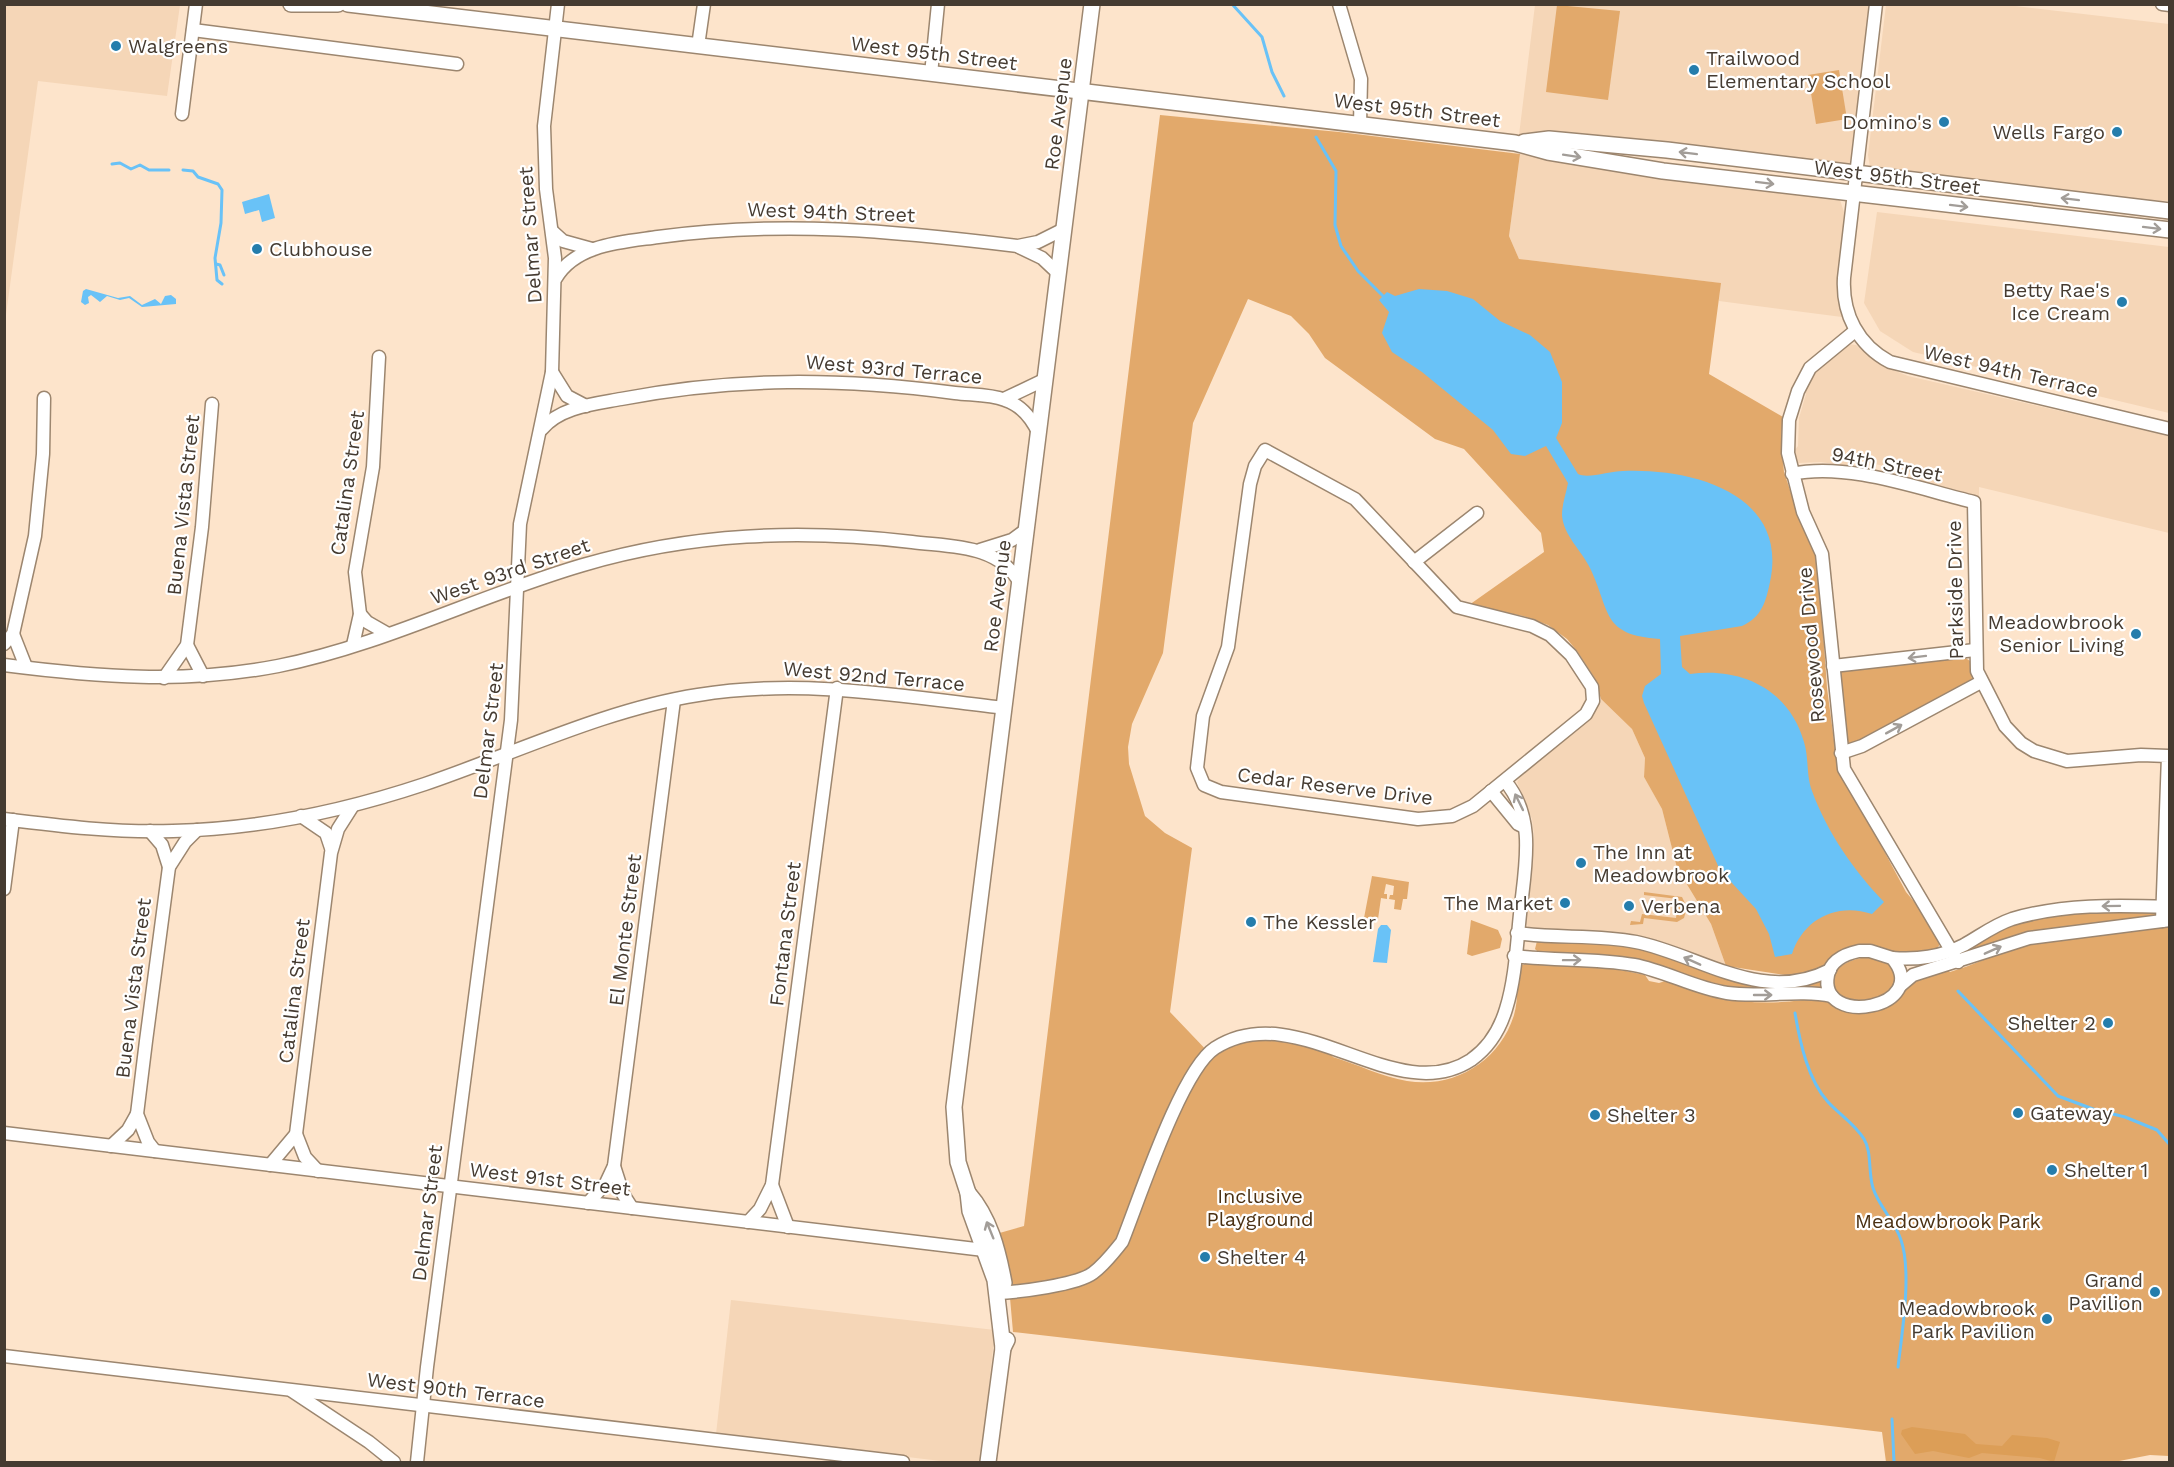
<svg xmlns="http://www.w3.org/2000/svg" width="2174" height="1467" font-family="'Work Sans',sans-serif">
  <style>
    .built { fill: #f5d6b7 }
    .green { fill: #e2a96b }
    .forest { fill: #dc9e57 }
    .water { fill: #69c2f7 }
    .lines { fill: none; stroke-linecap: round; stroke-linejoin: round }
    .stream { stroke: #69c2f7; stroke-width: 3 }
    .minor-casing { stroke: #9c866f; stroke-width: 15 }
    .major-casing { stroke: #9c866f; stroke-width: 18 }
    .minor { stroke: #fff; stroke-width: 12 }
    .major { stroke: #fff; stroke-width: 15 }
    .oneway { stroke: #a29d98 }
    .poi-dot { fill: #257dac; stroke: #fff; stroke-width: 2 }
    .labels { text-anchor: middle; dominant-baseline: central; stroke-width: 4.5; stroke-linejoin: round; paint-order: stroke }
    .poi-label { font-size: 20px; fill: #453b31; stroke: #fff; text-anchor: start }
    .street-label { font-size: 20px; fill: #453b31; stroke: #fff }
    .park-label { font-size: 20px; fill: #4b3113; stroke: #fff }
  </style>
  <rect width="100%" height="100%" fill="#fde4cb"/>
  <g class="built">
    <path d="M5,4L180,5L167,96L38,81L5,322Z"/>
    <path d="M1535,5H1870L1850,164L1847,168L1593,138L1519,135Z"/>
    <path d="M1886,5H2007L2169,24V201L2131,200L1870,167L1868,155Z"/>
    <path d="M1520,154L1840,200L1845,215L1837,280L1842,317L1719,301L1720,283L1519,259L1509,236Z"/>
    <path d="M1877,212L2169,247V413L1913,352L1880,331L1864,303Z"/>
    <path d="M1848,344L1856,345L1881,365L1908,376L2169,436V533L1979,487V497L1923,484L1924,475L1857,460L1853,467L1821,462L1798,463L1794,451L1798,446L1799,418L1806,394L1804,389L1816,369Z"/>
    <path d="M1601,699L1632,729L1645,758L1644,777L1662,809L1677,868L1711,924L1726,966L1641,936L1605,932H1542L1529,928L1525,922L1534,835L1532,819L1517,782L1521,776L1593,716Z"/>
    <path d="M731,1300L995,1330L981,1460L978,1462H949L716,1434Z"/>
  </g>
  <g class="green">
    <path d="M1557,5L1620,11L1608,100L1546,92Z"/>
    <path d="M1839,70L1847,119L1816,124L1808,75Z"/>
    <path d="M1160,115L1339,132L1520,154L1509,236L1519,259L1721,283L1709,374L1783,417L1781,440L1784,472L1793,499L1818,557L1827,688L1837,763L1906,892L1922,911L1940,944L1935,952L1838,955L1815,971L1790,978L1785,975L1726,966L1711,924L1677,868L1662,809L1644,777L1645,758L1632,729L1601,699L1594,677L1577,651L1567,639L1548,625L1523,616L1469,605L1544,552L1541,533L1464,449L1435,439L1325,358L1309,334L1291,316L1248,299L1193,423L1163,653L1132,724L1128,747L1129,764L1145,816L1165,833L1192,848L1170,1012L1212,1056C1249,1031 1289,1041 1330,1053L1333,1057C1357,1064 1382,1077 1407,1081C1454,1089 1500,1061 1514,1015C1519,998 1516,983 1520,966L1527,963L1558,966L1586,964L1590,967L1616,969L1645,975L1649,981L1659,983L1665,981C1710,999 1754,1007 1802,1000L1805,997L1830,1002L1850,1011L1870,1013L1895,1001L1916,978L1946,969L1950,972L1959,969C1980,963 1999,951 2020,946C2070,935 2118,934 2169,925V1456L2150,1455L2114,1462H1886L1882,1432L1013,1332L1008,1275L996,1234L1024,1226Z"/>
    <path d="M1964,657L1970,661L1972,679L1864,740L1854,745L1847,742L1841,672Z"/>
    <path d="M1372,876L1409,882L1407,899H1403L1401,910L1394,909L1395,900L1389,899L1390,895H1393L1394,886L1386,884L1384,894H1387V899L1381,898L1378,919L1364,918Z"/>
    <path d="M1644,892L1682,897L1687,907L1684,918L1677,922L1644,918L1643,924L1630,925L1631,921L1640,922L1642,914L1676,918L1678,899L1644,895Z"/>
    <path d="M2093,910L2153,911L2156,915L1971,949V946C2008,920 2049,916 2093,910Z"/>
    <path d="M1471,920L1498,930L1502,939L1500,948L1472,956L1467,954Z"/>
    <path d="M1537,941L1605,942L1635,946L1692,966L1812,983L1823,979L1824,988L1749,991L1539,953L1535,949Z"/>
    <path d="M1867,957L1886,962L1896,969C1895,974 1896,980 1894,984C1886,1007 1851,1004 1835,992L1833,975C1841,963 1853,959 1867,957Z"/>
  </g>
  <path class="forest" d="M1912,1427L1965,1434L1976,1444L2002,1446L2012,1435L2047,1438L2060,1442L2054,1462L2040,1458L1982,1453L1969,1458L1933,1451L1915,1454L1901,1434L1902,1430Z"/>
  <g class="water">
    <path d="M269,194L275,218L262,222L259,210L245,214L242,202Z"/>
    <path d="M86,289L118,298L130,296L142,305L155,299L161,304L165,296L171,295L176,299V304L142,307L129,298L120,300L107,296L100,302L91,295L88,297L89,303L85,305L81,302L83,291Z"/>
    <path d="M1419,289L1447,291L1473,299L1500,321L1530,335L1550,352L1562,382V423L1556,438L1578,474C1588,479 1610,471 1623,471C1691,468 1789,493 1770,582C1766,601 1762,617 1742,626L1680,636L1682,667L1690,674C1741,667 1789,689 1804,742C1809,758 1806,775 1812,791C1827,832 1854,871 1884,902L1872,914C1837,902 1803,919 1792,954L1775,957L1769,934L1756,909L1720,870L1644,703L1642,696L1645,686L1661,674L1660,639C1601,635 1611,612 1590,568C1582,551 1563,535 1562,515C1562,504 1566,494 1568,483L1546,446L1525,456L1511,454L1493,430L1422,372L1392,352L1382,333L1389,312L1379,300L1387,292L1395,296Z"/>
    <path d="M1381,925H1387L1391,930L1387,963L1373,962L1378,929Z"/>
  </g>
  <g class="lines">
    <g class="stream">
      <path d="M1232,4L1262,37L1272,72L1284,96"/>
      <path d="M1316,137L1336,171L1335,225L1341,246L1358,271L1383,296"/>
      <path d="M112,164L120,163L131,169L140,165L149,170H169"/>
      <path d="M183,170L193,171L198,177L218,184L222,190L221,223L215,258L217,280L222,284"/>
      <path d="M216,264L220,265L224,275"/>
      <path d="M1958,991L2058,1096L2093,1109L2125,1117L2157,1130L2170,1145"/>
      <path d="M1795,1013C1800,1043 1808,1080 1828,1102C1840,1115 1855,1124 1864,1139C1872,1152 1868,1172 1873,1188C1879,1207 1895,1221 1901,1240C1912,1272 1902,1333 1898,1367"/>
      <path d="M1892,1419L1894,1462"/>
    </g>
    <g class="minor-casing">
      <g id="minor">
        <path d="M1339,4L1361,79L1360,125"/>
        <path d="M1876,4L1844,278C1842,314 1858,345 1890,362L2170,429"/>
        <path d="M2162,4L2170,5"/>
        <path d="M193,30L457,64"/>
        <path d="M698,46L704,4"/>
        <path d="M931,74L938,4"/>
        <path d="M182,114L196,4"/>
        <path d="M552,231L563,241L592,249"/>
        <path d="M1019,247L1042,258L1059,274"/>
        <path d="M556,278C576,244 623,242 658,237C783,220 894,231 1018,246L1038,242L1064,229"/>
        <path d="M1855,331L1810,368L1798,391L1789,420L1788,453L1803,512L1822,554L1844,769L1958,962"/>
        <path d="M552,372L567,396L586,406"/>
        <path d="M1004,399L1046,379"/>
        <path d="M542,429C560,407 594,404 621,399C735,377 840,378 955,393C971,395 990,394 1005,400C1021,405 1032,419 1039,434"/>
        <path d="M1265,450L1355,499L1457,607L1532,626L1550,635L1571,655L1592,687L1593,701L1586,714L1473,806L1452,816L1418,819L1221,792L1204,785L1197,768L1203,716L1228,647L1250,484L1255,466Z"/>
        <path d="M1792,474C1848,462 1919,489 1974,502L1977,671L2005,726L2021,743L2034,751L2067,761L2141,755L2168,756L2162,921"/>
        <path d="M980,550L1012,540L1027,529"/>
        <path d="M1414,562L1477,513"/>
        <path d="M360,614L367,622L388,634"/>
        <path d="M13,634L26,667"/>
        <path d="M4,644L13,634L35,536L43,454L44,398"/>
        <path d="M187,645L203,676"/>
        <path d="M353,645L360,614L355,572L373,467L379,357"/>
        <path d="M4,665C98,677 184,684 278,666C383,645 480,595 583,565C692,533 800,529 912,542C951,547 998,544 1020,583"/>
        <path d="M1833,666L1975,650"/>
        <path d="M164,678L187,645L202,527L212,404"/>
        <path d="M1841,753L1862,746L1981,682"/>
        <path d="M1491,791L1518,824L1524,827"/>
        <path d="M301,816L326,833L331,848"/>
        <path d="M4,819C60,826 117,833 173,831C259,829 344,811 425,784C513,754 607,709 698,695C801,678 902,696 1004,708"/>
        <path d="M150,831L162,845L169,867"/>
        <path d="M4,889L13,820"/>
        <path d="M1517,933C1557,939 1597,934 1636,942C1700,955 1762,1005 1830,970"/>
        <path d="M1859,951H1870L1892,958C1934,1008 1817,1029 1828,975C1831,960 1845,954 1859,951Z"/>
        <path d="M1514,956C1554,961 1594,958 1634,965C1666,971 1694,988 1727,993C1762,998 1797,989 1832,996"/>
        <path d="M1892,958C1918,960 1940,957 1964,945C1980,936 1994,925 2012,919C2062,904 2117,905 2168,907"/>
        <path d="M1900,986L1913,975L2029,938L2170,920"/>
        <path d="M4,1133L984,1250"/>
        <path d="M296,1134L305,1157L318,1171"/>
        <path d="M111,1146L128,1130L137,1114"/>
        <path d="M155,1151L148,1142L137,1114L146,1041L169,867L185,842L197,830"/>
        <path d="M270,1165L296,1134L331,853L338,829L352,807"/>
        <path d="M614,1166L623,1194L632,1208"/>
        <path d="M772,1185L788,1227"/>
        <path d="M588,1203L606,1183L614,1166L674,700"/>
        <path d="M748,1222L760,1209L772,1185L837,688"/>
        <path d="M997,1293C1019,1292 1077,1285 1093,1273C1105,1264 1113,1253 1122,1242C1139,1200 1181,1070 1215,1048C1298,995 1395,1110 1471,1060C1488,1048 1500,1029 1506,1009C1517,974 1517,933 1522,897C1527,856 1533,814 1505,781"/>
        <path d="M4,1356L903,1462"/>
        <path d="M292,1391L369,1442L394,1462"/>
        <path d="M417,1462L427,1367L511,720L520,524L552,372L555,258L546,189L544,126L558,4"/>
      </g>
    </g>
    <g class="major-casing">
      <g id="major">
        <path d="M291,4H338"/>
        <path d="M348,4L1515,143L1548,152L1663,171L2170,230"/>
        <path d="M1524,142L1549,139L1667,150L2170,211"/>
        <path d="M968,1193C990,1218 998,1251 1004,1283"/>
        <path d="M1003,1348L995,1280L970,1211L968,1193L958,1162L954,1107L1092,4"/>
        <path d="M988,1462L1003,1348L1007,1340"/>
      </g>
    </g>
    <use href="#minor" class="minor"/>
    <use href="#major" class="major"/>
  </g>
  <defs><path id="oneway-shaft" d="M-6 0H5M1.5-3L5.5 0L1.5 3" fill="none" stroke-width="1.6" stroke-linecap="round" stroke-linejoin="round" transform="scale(1.5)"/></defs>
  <g class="oneway">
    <use href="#oneway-shaft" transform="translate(1688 153) rotate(-173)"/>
    <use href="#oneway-shaft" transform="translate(1572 156) rotate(9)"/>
    <use href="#oneway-shaft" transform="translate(1765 183) rotate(7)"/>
    <use href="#oneway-shaft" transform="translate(2070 199) rotate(-173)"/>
    <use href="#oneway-shaft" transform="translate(1959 206) rotate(7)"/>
    <use href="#oneway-shaft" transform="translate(2152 228) rotate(7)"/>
    <use href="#oneway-shaft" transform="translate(1917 657) rotate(173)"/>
    <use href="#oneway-shaft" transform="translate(1894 729) rotate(-29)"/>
    <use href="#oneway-shaft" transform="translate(1519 802) rotate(-116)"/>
    <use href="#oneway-shaft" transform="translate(2111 906) rotate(179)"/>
    <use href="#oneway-shaft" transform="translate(1993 950) rotate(-24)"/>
    <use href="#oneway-shaft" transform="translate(1572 960) rotate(-1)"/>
    <use href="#oneway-shaft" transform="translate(1692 961) rotate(-156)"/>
    <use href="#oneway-shaft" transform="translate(1763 995)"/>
    <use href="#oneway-shaft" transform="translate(990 1230) rotate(-112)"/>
  </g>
  <g class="poi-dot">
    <circle cx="116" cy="46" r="6"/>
    <circle cx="1694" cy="70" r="6"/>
    <circle cx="1944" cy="122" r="6"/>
    <circle cx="2117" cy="132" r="6"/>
    <circle cx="257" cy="249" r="6"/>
    <circle cx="2122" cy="302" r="6"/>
    <circle cx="2136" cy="634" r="6"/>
    <circle cx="1581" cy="863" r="6"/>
    <circle cx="1565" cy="903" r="6"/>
    <circle cx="1629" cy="906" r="6"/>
    <circle cx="1251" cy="922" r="6"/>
    <circle cx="2108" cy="1023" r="6"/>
    <circle cx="2018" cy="1113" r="6"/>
    <circle cx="1595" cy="1115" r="6"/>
    <circle cx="2052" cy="1170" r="6"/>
    <circle cx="1205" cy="1257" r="6"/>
    <circle cx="2155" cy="1292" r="6"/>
    <circle cx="2047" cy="1319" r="6"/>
  </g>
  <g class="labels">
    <g class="poi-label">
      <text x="128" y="46">Walgreens</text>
      <text x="1706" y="58">Trailwood<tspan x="1706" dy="23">Elementary School</tspan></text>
      <text x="1932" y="122" text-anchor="end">Domino's</text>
      <text x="2105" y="132" text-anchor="end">Wells Fargo</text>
      <text x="269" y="249">Clubhouse</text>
      <text x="2110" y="290" text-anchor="end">Betty Rae's<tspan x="2110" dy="23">Ice Cream</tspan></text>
      <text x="2124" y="622" text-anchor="end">Meadowbrook<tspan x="2124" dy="23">Senior Living</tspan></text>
      <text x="1593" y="852">The Inn at<tspan x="1593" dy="23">Meadowbrook</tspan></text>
      <text x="1553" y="903" text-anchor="end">The Market</text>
      <text x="1641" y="906">Verbena</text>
      <text x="1263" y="922">The Kessler</text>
      <text x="2096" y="1023" text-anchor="end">Shelter 2</text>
      <text x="2030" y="1113">Gateway</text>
      <text x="1607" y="1115">Shelter 3</text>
      <text x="2064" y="1170">Shelter 1</text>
      <text x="1217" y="1257">Shelter 4</text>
      <text x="2143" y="1280" text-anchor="end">Grand<tspan x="2143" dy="23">Pavilion</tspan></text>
      <text x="2035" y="1308" text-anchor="end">Meadowbrook<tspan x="2035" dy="23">Park Pavilion</tspan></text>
    </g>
    <g class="street-label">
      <text transform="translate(934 53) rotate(7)">West 95th Street</text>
      <text transform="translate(1417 110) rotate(7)">West 95th Street</text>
      <text transform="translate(1058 114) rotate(-83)">Roe Avenue</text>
      <text transform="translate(1897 177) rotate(7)">West 95th Street</text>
      <text transform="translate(831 212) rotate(2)">West 94th Street</text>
      <text transform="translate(530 235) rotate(-94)">Delmar Street</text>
      <text transform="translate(894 369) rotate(5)">West 93rd Terrace</text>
      <text transform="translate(2011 371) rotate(13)">West 94th Terrace</text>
      <text transform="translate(1887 464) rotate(11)">94th Street</text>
      <text transform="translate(347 483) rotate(-82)">Catalina Street</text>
      <text transform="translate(183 505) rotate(-84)">Buena Vista Street</text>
      <text transform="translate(510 571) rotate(-19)">West 93rd Street</text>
      <text transform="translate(1955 590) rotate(-91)">Parkside Drive</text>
      <text transform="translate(997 596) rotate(-83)">Roe Avenue</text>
      <text transform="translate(1811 645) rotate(-95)">Rosewood Drive</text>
      <text transform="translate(874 676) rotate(5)">West 92nd Terrace</text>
      <text transform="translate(488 731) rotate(-83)">Delmar Street</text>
      <text transform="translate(1335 786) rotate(7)">Cedar Reserve Drive</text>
      <text transform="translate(625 930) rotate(-83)">El Monte Street</text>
      <text transform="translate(785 934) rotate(-83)">Fontana Street</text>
      <text transform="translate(133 988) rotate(-83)">Buena Vista Street</text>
      <text transform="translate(294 991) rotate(-83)">Catalina Street</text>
      <text transform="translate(550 1179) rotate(7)">West 91st Street</text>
      <text transform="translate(427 1213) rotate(-83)">Delmar Street</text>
      <text transform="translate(456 1390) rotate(7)">West 90th Terrace</text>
    </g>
    <g class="park-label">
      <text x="1260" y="1196">Inclusive<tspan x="1260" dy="23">Playground</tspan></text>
      <text x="1948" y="1221">Meadowbrook Park</text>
    </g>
  </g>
  <rect width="2174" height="1467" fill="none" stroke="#453b31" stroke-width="12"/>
</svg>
